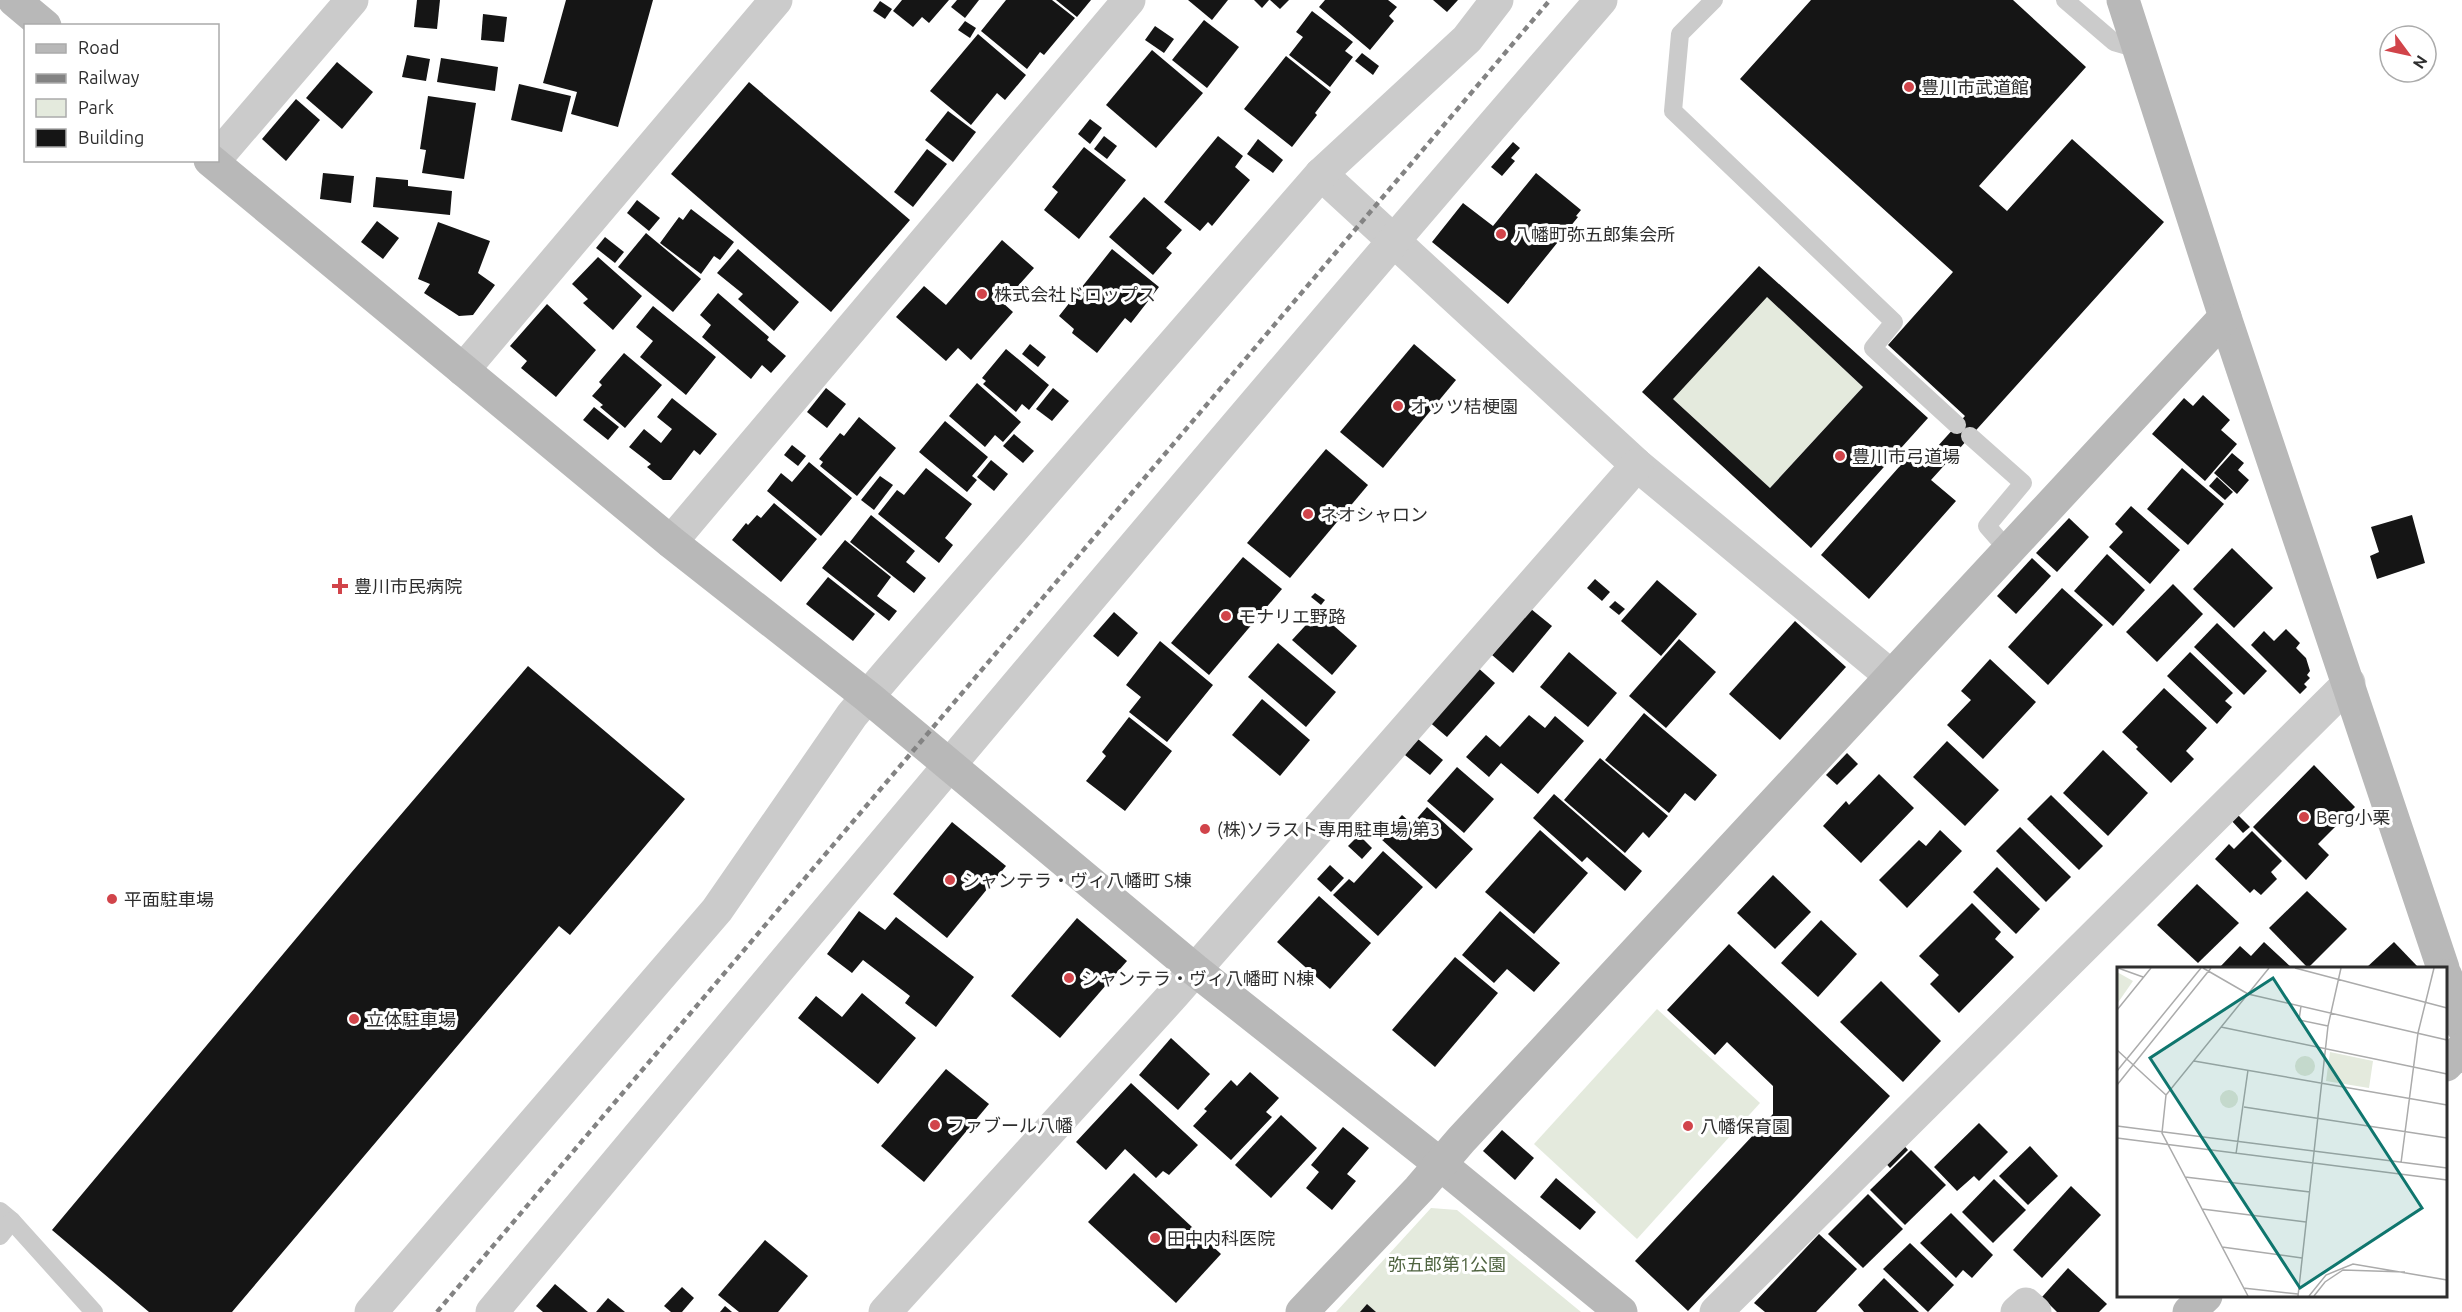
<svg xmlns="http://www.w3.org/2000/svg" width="2462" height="1312" font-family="Ubuntu,'Noto Sans JP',sans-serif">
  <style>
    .green { fill: #e4eadd }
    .building { fill: #151515; fill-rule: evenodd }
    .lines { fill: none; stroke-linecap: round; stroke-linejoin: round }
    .lane { stroke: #cbcbcb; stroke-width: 18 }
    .street { stroke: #cbcbcb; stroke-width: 33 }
    .secondary { stroke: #b8b8b8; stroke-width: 33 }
    .rail { stroke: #838383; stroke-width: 4.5; stroke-dasharray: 6 4.5; stroke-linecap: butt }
    .poi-dot { fill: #d1444a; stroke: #fff; stroke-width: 2 }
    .labels { text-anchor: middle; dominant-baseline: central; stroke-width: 6; stroke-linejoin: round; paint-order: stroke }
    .poi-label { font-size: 18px; fill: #2e2e2e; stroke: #fff; text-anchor: start }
    .park-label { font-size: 18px; fill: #506441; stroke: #fff }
    .inset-road { fill: none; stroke: #ababab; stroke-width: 1.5 }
    .view { fill: #0f766e; fill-opacity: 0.15; stroke: #0f766e; stroke-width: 3 }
    .inset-edge { fill: none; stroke: #2e2e2e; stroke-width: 3 }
  </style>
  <rect width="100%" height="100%" fill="#fff"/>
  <g class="green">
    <path d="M1766,296L1863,387L1770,488L1672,398Z"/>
    <path d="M1657,1009L1760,1103L1637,1239L1534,1144Z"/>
    <path d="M1431,1208L1457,1210L1581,1312H1336Z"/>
  </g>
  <g class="building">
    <path d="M417,0H440L437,29L414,27Z"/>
    <path d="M566,0H653L618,127L571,114L577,92L543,83Z"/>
    <path d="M902,0H949L929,23L922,17L913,27L893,11Z"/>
    <path d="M957,0H979L965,18L951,7Z"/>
    <path d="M1006,0H1052L1075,18L1044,55L1040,52L1027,69L981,31Z"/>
    <path d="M1056,0H1091L1077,17Z"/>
    <path d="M1188,0H1228L1212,20Z"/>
    <path d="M1254,0H1269L1262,8Z"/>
    <path d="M1270,0H1289L1280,9Z"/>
    <path d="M1325,0H1388L1397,7L1389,16L1394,21L1370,50L1319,7Z"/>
    <path d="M1433,0H1458L1447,12Z"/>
    <path d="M1811,0H2013L2086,67L1979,186L2007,211L2072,139L2164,222L1931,480L1956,501L1869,599L1821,555L1907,458L1918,468L1965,416L1888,345L1953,272L1740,79Z"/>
    <path d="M880,1L892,9L885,19L873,11Z"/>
    <path d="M1312,11L1353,42L1345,51L1353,57L1330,87L1289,55L1303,37L1296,32Z"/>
    <path d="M483,14L507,17L504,42L481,40Z"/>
    <path d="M1204,20L1239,47L1207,88L1172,60Z"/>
    <path d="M965,21L976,28L970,38L958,30Z"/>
    <path d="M1155,26L1174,39L1164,53L1145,40Z"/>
    <path d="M978,34L1026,75L1005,100L997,93L971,125L930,91Z"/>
    <path d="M1152,50L1203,93L1156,148L1106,105Z"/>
    <path d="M1362,53L1379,66L1373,75L1355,61Z"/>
    <path d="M407,55L430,59L426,81L402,77Z"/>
    <path d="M1286,56L1331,92L1315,113L1317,115L1292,147L1244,109Z"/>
    <path d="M441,58L498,67L495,91L437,82Z"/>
    <path d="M337,62L373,92L342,129L306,98Z"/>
    <path d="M749,82L910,220L831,312L671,174Z"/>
    <path d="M519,84L571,96L562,132L511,120Z"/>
    <path d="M428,96L476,103L464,179L422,173L426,150L420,149Z"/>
    <path d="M296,99L320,120L286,161L262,139Z"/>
    <path d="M948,111L976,132L953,162L925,140Z"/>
    <path d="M1090,119L1102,128L1090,144L1078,134Z"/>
    <path d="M1104,136L1117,146L1107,159L1094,149Z"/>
    <path d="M1218,136L1243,156L1235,167L1250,180L1212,226L1208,222L1200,231L1164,202Z"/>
    <path d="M1258,139L1283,160L1273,173L1247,154Z"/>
    <path d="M1513,142L1520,148L1511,158L1515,161L1502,176L1491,167Z"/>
    <path d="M1084,147L1126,180L1079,239L1044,210L1058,192L1052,187Z"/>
    <path d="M927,149L947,164L913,207L894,192Z"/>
    <path d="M323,173L354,176L351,203L320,199Z"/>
    <path d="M1536,173L1581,210L1576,216L1578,217L1508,304L1432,242L1463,203L1493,226Z"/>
    <path d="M376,177L408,180V186L452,191L450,215L373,207Z"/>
    <path d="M1144,197L1182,230L1166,248L1172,253L1153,275L1109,237Z"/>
    <path d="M637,200L660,218L649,231L627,213Z"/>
    <path d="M691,209L734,242L720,260L714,256L701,274L660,243L679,217L683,220Z"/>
    <path d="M377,221L399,238L383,259L361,242Z"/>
    <path d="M438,222L490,241L478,273L495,285L473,315L459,316L424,293L430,284L418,279Z"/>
    <path d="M646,233L701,279L673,312L618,267Z"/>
    <path d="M605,237L624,252L615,263L596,248Z"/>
    <path d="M1002,240L1034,268L1003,303L1013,312L971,360L958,348L946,361L896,317L924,286L946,305Z"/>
    <path d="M738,249L799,302L774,331L738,299L743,294L717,273Z"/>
    <path d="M1112,249L1159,287L1131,323L1125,318L1097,353L1072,333L1074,329L1059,316Z"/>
    <path d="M598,257L642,296L613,330L583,303L588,299L572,284Z"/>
    <path d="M1759,266L1928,418L1811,548L1642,392ZM1767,297L1863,387L1770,488L1673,399Z"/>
    <path d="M718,293L769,337L767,340L786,356L771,373L762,365L751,379L702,337L711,325L700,315Z"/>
    <path d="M547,304L596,350L556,397L521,368L527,361L510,346Z"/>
    <path d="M653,306L716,357L686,395L640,357L653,341L636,327Z"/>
    <path d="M1030,344L1046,357L1038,367L1022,354Z"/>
    <path d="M1414,344L1456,380L1383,468L1340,432Z"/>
    <path d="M1006,349L1049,385L1029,410L1022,404L1016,412L983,384L986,381L982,378Z"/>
    <path d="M624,353L662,385L625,428L600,407L603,405L592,396L602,385L599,382Z"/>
    <path d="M977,383L1021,422L1003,442L995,435L985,447L949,416Z"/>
    <path d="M826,388L846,404L827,428L807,412Z"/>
    <path d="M1053,388L1069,401L1052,421L1036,409Z"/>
    <path d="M2203,395L2230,420L2221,430L2237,444L2205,481L2152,434L2184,398L2193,406Z"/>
    <path d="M672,398L717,434L700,455L694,450L671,480H663L647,467L651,464L629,447L644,429L661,443L672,429L657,417Z"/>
    <path d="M594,407L619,427L608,440L583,420Z"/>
    <path d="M859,417L896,448L857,496L820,466L823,462L819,459L840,433L844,436Z"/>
    <path d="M945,421L988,457L972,476L977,480L967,492L919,452Z"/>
    <path d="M1014,434L1034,451L1023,463L1003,446Z"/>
    <path d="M792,445L806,456L798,466L784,455Z"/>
    <path d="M1326,449L1368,485L1290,578L1247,543Z"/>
    <path d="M2232,453L2244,463L2238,470L2249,480L2237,494L2214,473Z"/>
    <path d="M991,460L1008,474L994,491L977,477Z"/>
    <path d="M809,462L852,498L821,536L767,491L781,473L792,482Z"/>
    <path d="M926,468L972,504L945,538L953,545L939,563L878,514L897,490L904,495Z"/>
    <path d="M2182,468L2224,504L2188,545L2147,509Z"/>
    <path d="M880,476L893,485L874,510L861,500Z"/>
    <path d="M2217,477L2233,492L2225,500L2209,486Z"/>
    <path d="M774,503L817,539L781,582L732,540L746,523L748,525L757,515L761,518Z"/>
    <path d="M2131,506L2180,550L2150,584L2109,547L2123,532L2115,524Z"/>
    <path d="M871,515L915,551L906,562L926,578L914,593L850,542Z"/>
    <path d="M2412,515L2425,563L2377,579L2370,556L2379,552L2371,527Z"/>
    <path d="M2069,518L2089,537L2057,572L2036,553Z"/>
    <path d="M845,540L891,577L877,596L897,611L889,621L822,568Z"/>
    <path d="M2232,548L2273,588L2234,628L2193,589Z"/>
    <path d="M2107,554L2145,590L2113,626L2074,591Z"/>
    <path d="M1243,557L1282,589L1209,675L1171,643Z"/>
    <path d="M2032,558L2051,576L2016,614L1997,596Z"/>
    <path d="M828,577L875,614L853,641L806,604Z"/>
    <path d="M1595,579L1610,592L1602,601L1587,588Z"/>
    <path d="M1657,580L1697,614L1661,656L1621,621Z"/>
    <path d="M2173,584L2203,614L2157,662L2126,632Z"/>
    <path d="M2062,588L2103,625L2048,685L2008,647Z"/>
    <path d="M1315,593L1325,600L1321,605L1311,597Z"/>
    <path d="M1615,601L1625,609L1619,615L1609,607Z"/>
    <path d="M1531,609L1552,626L1513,673L1492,655Z"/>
    <path d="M1114,612L1138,633L1118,657L1093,636Z"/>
    <path d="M1318,612L1357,646L1332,675L1292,640Z"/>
    <path d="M1795,621L1846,667L1780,740L1729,694Z"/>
    <path d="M2217,623L2267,671L2244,695L2194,647Z"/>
    <path d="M2286,629L2300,643L2296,648L2306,658L2310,671L2307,675L2310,678L2304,684L2307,687L2300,694L2251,645L2264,631L2274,641Z"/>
    <path d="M1679,639L1716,672L1666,728L1629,696Z"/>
    <path d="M1160,641L1213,685L1167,742L1129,712L1141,697L1126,685Z"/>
    <path d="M1278,643L1336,692L1306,727L1248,677Z"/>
    <path d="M1569,652L1617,693L1588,727L1540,687Z"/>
    <path d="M2190,652L2233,693L2225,701L2232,707L2217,724L2167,676Z"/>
    <path d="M1990,659L2036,702L1983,759L1947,725L1971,700L1961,691Z"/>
    <path d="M528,666L685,799L570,935L559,926L232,1312H149L52,1230L351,873Z"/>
    <path d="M1476,666L1495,683L1447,737L1427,720Z"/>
    <path d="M2164,688L2207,728L2186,751L2194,759L2171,783L2136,749L2138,747L2122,732Z"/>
    <path d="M1262,699L1310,740L1280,776L1232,735Z"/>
    <path d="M1644,713L1717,775L1695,801L1685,793L1669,813L1605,760Z"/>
    <path d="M1529,715L1545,728L1555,716L1584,741L1538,794L1501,763L1489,777L1466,757L1486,735L1500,747Z"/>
    <path d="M1129,717L1172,751L1125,811L1086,781L1106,756L1102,752Z"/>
    <path d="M1418,739L1443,760L1430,775L1405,755Z"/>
    <path d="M1947,741L1999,790L1965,826L1913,777Z"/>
    <path d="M2103,750L2148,793L2108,836L2063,793Z"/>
    <path d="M1847,753L1858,764L1837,785L1826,775Z"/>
    <path d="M1600,758L1668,816L1649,838L1643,832L1625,853L1564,800Z"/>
    <path d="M2314,765L2355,807L2318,844L2329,855L2306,880L2253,827Z"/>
    <path d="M1457,767L1494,799L1464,833L1427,801Z"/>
    <path d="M1879,774L1914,808L1861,863L1823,826L1846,801L1849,805Z"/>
    <path d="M1554,794L1642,871L1625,891L1587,857L1582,862L1533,818Z"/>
    <path d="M2051,795L2103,846L2079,870L2027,819Z"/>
    <path d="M1427,807L1473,849L1436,889L1381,839L1402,815L1412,824Z"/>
    <path d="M2236,813L2250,827L2243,833L2230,819Z"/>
    <path d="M952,822L1006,866L947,938L893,894Z"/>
    <path d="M2020,827L2071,877L2046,902L1996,851Z"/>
    <path d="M1540,830L1588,873L1534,934L1485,892Z"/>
    <path d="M1940,830L1962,851L1907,908L1879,880L1919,840L1926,846Z"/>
    <path d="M2252,831L2282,861L2271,872L2277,879L2261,895L2254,889L2250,893L2215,859L2229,844L2234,849Z"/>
    <path d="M1359,835L1372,848L1362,859L1348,846Z"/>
    <path d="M1383,851L1423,887L1378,936L1333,895L1349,879L1354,883Z"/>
    <path d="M1330,865L1344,878L1331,892L1317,879Z"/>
    <path d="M1997,867L2040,909L2016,934L1973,892Z"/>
    <path d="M1773,875L1811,912L1775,949L1737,913Z"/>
    <path d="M2197,884L2239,923L2198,963L2157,925Z"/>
    <path d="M2307,891L2347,929L2308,968L2269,928Z"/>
    <path d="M1319,896L1371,943L1330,989L1277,942Z"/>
    <path d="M1972,903L2001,932L1995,939L2014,957L1959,1013L1930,984L1939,975L1919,956Z"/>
    <path d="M859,911L885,930L896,917L974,977L936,1027L905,1003L910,996L863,960L852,973L827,954Z"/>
    <path d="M1500,911L1560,963L1534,992L1507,969L1494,983L1462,955Z"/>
    <path d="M1077,918L1127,961L1060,1038L1011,996Z"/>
    <path d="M1821,920L1857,954L1818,997L1781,963Z"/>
    <path d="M2264,942L2292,968H2219L2240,946L2251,956Z"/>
    <path d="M2394,942L2418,967L2366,968Z"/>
    <path d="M1729,944L1890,1096L1688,1311L1635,1261L1773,1114V1086L1727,1042L1715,1055L1667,1010Z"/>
    <path d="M1455,957L1498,993L1435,1067L1392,1030Z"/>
    <path d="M1881,981L1941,1041L1903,1082L1840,1022Z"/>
    <path d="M862,993L916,1038L878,1084L798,1018L816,996L842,1017Z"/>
    <path d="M1171,1038L1210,1074L1178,1110L1139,1075Z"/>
    <path d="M946,1069L989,1104L924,1182L881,1146Z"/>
    <path d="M1250,1072L1279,1098L1266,1112L1272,1117L1231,1160L1193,1126L1207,1111L1204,1109L1231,1080L1237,1086Z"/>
    <path d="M1131,1083L1198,1145L1169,1175L1163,1171L1156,1178L1125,1149L1106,1170L1076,1142Z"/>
    <path d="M1281,1115L1317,1148L1271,1198L1235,1165Z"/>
    <path d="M1979,1123L2008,1152L1979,1181L1974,1176L1957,1191L1934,1167Z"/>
    <path d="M1343,1127L1369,1148L1347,1174L1356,1181L1332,1210L1306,1188L1319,1172L1311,1165Z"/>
    <path d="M1502,1130L1534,1158L1515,1180L1483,1151Z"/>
    <path d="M1900,1141L1908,1150L1890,1168L1882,1159Z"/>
    <path d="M2030,1146L2058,1176L2028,1205L1999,1176Z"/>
    <path d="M1911,1150L1946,1185L1905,1225L1870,1190Z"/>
    <path d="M1134,1173L1221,1254L1176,1303L1088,1222Z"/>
    <path d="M1556,1178L1596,1212L1580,1230L1540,1197Z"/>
    <path d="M1994,1179L2026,1210L1993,1243L1962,1212Z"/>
    <path d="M2071,1186L2101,1215L2042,1278L2013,1250Z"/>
    <path d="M1868,1194L1903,1229L1863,1268L1828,1234Z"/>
    <path d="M1951,1213L1993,1255L1972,1278L1963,1270L1956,1278L1920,1243Z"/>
    <path d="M1819,1234L1857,1269L1816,1312H1765L1754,1303Z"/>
    <path d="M765,1240L808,1276L778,1312H739L718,1295Z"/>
    <path d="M1910,1243L1954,1285L1928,1312L1883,1269Z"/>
    <path d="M2068,1268L2107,1304L2099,1312H2057L2042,1297Z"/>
    <path d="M1884,1278L1919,1312H1864L1858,1305Z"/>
    <path d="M555,1284L588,1312H543L536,1306Z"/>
    <path d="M682,1287L694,1298L682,1312H671L664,1306Z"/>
    <path d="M608,1298L625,1312H596Z"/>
    <path d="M1367,1304L1376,1312H1360Z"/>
    <path d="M725,1306L732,1312H720Z"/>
  </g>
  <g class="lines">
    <g class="lane">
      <path d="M1714,0L1680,34L1673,111L1894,322L1873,348L1957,425"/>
      <path d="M2065,0L2114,42L2138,49"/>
      <path d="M1970,436L2023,483L1987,526L2008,550"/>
      <path d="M0,1211L12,1221L94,1312"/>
      <path d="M0,1236L12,1221"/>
    </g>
    <g class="street">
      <path d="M218,156L352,0"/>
      <path d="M1321,174L1637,465L1891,676"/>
      <path d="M463,370L776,0"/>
      <path d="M671,542L1129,0"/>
      <path d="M371,1312L717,910L852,715L892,668L1321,174L1467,39L1497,0"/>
      <path d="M492,1312C859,872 1226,433 1601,0"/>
      <path d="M885,1312L1174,994L1637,465"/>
      <path d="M1716,1312L2349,683"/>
      <path d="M2017,1312L2026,1304L2035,1312"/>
    </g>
    <g class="secondary">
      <path d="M14,0L45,26"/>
      <path d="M2123,0L2225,317L2443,968"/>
      <path d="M210,160L671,542L868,697L1195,970L1440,1164L1621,1312"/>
      <path d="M2446,976L2462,1026"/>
      <path d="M2446,1065L2462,1049"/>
      <path d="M1302,1312L1419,1189L1461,1140L2225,317"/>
      <path d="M2189,1312L2206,1296"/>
    </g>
    <path class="rail" d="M437,1312L1550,0"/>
  </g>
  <g class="poi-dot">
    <circle cx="1909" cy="87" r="6"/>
    <circle cx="1501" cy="234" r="6"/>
    <circle cx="982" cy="294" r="6"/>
    <circle cx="1398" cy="406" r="6"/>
    <circle cx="1840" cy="456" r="6"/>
    <circle cx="1308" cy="514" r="6"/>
    <path d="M337 577h6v6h6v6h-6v6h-6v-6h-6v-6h6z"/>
    <circle cx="1226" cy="616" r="6"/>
    <circle cx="2304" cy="817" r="6"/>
    <circle cx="1205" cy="829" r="6"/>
    <circle cx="950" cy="880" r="6"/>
    <circle cx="112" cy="899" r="6"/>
    <circle cx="1069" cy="978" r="6"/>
    <circle cx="354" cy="1019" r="6"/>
    <circle cx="935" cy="1125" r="6"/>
    <circle cx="1688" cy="1126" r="6"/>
    <circle cx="1155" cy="1238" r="6"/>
  </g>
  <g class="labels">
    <g class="poi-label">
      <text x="1921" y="87">豊川市武道館</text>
      <text x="1513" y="234">八幡町弥五郎集会所</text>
      <text x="994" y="294">株式会社ドロップス</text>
      <text x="1410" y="406">オッツ桔梗園</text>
      <text x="1852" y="456">豊川市弓道場</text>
      <text x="1320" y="514">ネオシャロン</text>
      <text x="354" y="586">豊川市民病院</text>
      <text x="1238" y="616">モナリエ野路</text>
      <text x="2316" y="817">Berg小栗</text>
      <text x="1217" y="829">(株)ソラスト専用駐車場 第3</text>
      <text x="962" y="880">シャンテラ・ヴィ八幡町 S棟</text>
      <text x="124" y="899">平面駐車場</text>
      <text x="1081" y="978">シャンテラ・ヴィ八幡町 N棟</text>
      <text x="366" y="1019">立体駐車場</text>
      <text x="947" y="1125">ファブール八幡</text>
      <text x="1700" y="1126">八幡保育園</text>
      <text x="1167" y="1238">田中内科医院</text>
    </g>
    <g class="park-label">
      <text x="1447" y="1264">弥五郎第1公園</text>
    </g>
  </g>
  <g transform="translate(2117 967)">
    <rect width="330" height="330" fill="#fff"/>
    <path d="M0,5L16,14L0,37ZM213,85L256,94L252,121L209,114ZM178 99a10 10 0 1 1 20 0a10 10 0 1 1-20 0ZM103 132a9 9 0 1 1 18 0a9 9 0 1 1-18 0Z" fill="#e4eadd"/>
    <path class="inset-road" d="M1,1L26,10M86,1L131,27L330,73M178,1L330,41M184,39L182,53L211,59M0,43L34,1M104,60L330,107M0,83L49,128M77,94L330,138M0,104L84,1M0,118L94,1M127,140L330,171M0,159L330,201M0,171L330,213M119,187L131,103M284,196L301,66L317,1M68,210L193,225M85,242L189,255M105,280L185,291M126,321L181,327M131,329L45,166L49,128L152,1M181,329L211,59L224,1M192,329L209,308L236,297L330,313M197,329L208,315L226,303L288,305"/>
    <path class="view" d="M156,11L305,241L183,321L33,91Z"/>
    <rect width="330" height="330" class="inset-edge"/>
  </g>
  <rect x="24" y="24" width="195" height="138" fill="#ffffff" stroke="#ababab" stroke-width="1.5"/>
  <rect x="36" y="44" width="30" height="9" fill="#b8b8b8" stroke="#ababab" stroke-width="1.5"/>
  <text x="78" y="54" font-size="18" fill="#2e2e2e">Road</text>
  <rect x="36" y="74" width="30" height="9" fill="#838383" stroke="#ababab" stroke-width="1.5"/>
  <text x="78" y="84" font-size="18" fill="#2e2e2e">Railway</text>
  <rect x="36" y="99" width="30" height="18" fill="#e4eadd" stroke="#ababab" stroke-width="1.5"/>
  <text x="78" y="114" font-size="18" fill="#2e2e2e">Park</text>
  <rect x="36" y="129" width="30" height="18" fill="#151515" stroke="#ababab" stroke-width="1.5"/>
  <text x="78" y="144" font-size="18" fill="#2e2e2e">Building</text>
  <g transform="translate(2408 54) rotate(123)"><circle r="28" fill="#ffffff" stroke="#ababab" stroke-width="1.5"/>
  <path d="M0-4.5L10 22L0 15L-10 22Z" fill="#d1444a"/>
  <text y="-9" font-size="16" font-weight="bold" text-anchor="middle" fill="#2e2e2e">N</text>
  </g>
</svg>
